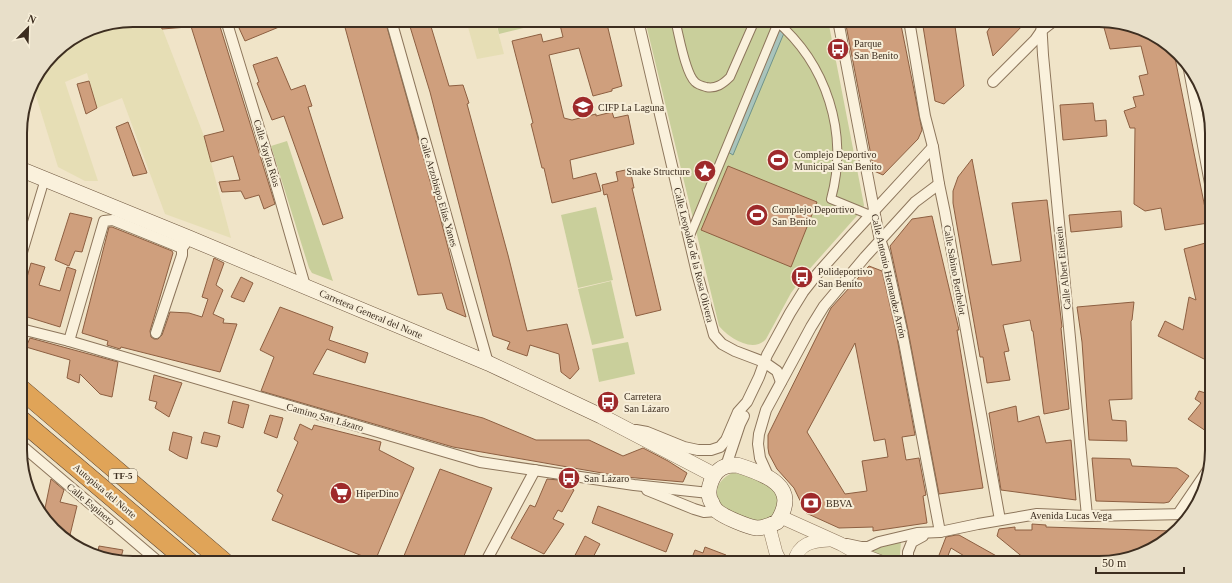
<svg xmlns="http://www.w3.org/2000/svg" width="1232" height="583" font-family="'Times New Roman',serif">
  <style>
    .farmland { fill: #e6deb5 }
    .green { fill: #c9cf9b }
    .water { fill: #a9c4bc; stroke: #6f938a }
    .building { fill: #cf9f7d; stroke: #8d5f41; fill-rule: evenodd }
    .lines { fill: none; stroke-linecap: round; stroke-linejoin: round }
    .pedestrian-casing { stroke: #8d765c; stroke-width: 10 }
    .minor-casing { stroke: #8d765c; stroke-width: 12 }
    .tertiary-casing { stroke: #8d765c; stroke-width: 14 }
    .secondary-casing { stroke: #6f573f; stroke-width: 16 }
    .motorway-casing { stroke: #5b4430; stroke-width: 20 }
    .pedestrian { stroke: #faf1dc; stroke-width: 8 }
    .minor { stroke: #faf1dc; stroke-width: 10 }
    .tertiary { stroke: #faf1dc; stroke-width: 13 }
    .secondary { stroke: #faf1dc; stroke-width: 15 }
    .motorway { stroke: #e0a458; stroke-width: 19 }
    .labels { text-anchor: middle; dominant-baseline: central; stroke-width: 4; stroke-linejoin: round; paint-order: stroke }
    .shield { fill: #f7eed8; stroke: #756857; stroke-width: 1 }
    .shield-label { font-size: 9px; font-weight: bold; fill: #3d2e20 }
    .poi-label { font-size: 10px; fill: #3d2e20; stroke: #f7eed8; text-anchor: start }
    .street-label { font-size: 10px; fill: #3d2e20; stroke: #f7eed8 }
    .rim { fill: none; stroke: #3d2e20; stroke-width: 2 }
  </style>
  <rect width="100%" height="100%" fill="#f0e4c8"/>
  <g class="farmland">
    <path d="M133,20H159L204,136L231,238L165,214L122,98L97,108L87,73L65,82L98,181H85L58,167L32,83L58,48L90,29Z"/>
    <path d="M466,20H495L504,54L477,59Z"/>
  </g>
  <g class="green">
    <path d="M496,20H543L544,23L499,34Z"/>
    <path d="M645,20H828L864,205L863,209L806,273L791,293L766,339C753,354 728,337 719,326Z"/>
    <path d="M287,141L333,281L312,273L309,268L271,146Z"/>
    <path d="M596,207L613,280L578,288L561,215Z"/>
    <path d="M611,281L624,338L592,345L578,289Z"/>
    <path d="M628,342L635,374L599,382L592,349Z"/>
    <path d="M732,473C745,474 776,483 778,499C778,501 776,505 776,508C775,514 770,518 764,520C756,523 726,512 721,506C711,492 719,479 732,473Z"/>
    <path d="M899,542H901L900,554L901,563H896L868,553L867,551Z"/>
  </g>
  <path class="water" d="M779,30L784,33L733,155L728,152Z"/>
  <g class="building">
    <path d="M159,20H188V27L162,29Z"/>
    <path d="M189,20H218L275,204L264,209L259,195L245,199L241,191L222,192L219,182L240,180L233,156L211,162L204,136L224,131Z"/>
    <path d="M259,20H296L245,41L239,28Z"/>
    <path d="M343,20H385L439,213L466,317L447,309L442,293L418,295Z"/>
    <path d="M408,20H429L449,86L463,85L469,103L467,104L508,255L527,331L567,324L579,369L570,379L561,372L559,354L530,345L527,356L507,349L510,342L493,336L430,92Z"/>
    <path d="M564,20H606L622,86L612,89V91L593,96L579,48L549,55L564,118L572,120L596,114V116L612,112L614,118L628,115L634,144L570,160L573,179L596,173L601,191L552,203L544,168H542L531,124L533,123L512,41L541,34L543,42L563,37L559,21Z"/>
    <path d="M845,20H900L922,130L918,139L883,175L874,171Z"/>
    <path d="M922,20H954L964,86L944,104L935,101Z"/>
    <path d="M991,20H1028L993,56L987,32L992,24Z"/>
    <path d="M1110,22L1143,29L1174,53L1208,223L1165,230L1161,208L1145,211L1134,204L1135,128H1130L1124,111L1136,107L1133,97L1144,95L1139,76L1148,74L1141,46L1110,49L1103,24Z"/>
    <path d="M277,57L291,90L305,85L312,106L308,107L343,218L323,225L284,116L272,120L257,83L259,82L253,65Z"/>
    <path d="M89,81L97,108L86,114L77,84Z"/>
    <path d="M1093,103L1095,121L1106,120L1107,136L1063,140L1060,105Z"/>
    <path d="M128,122L147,173L133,176L116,127Z"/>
    <path d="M972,159L992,265L1021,261L1012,203L1047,200L1062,327L1061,328L1069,409L1044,414L1033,331H1032L1030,320L1003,325L1009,351L1004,352L1010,380L987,383L983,357H980L953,203V191L958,177Z"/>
    <path d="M728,166L817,202L791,267L701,230Z"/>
    <path d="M630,169L634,188H632L661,310L636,316L607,194L604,195L602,185L618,181L616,172Z"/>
    <path d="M1121,211L1122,227L1071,232L1069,215Z"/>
    <path d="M70,213L92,218L82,252L75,251L69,266L55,260Z"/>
    <path d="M932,216L959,330H957L983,488L939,494L907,325L890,246L912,219Z"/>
    <path d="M109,227H112L172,251L173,253L150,331L151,337L154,339H158L162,335L170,312L189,313L202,317L208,299L202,297L214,258L224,263L216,285L223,290L213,314L224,319L223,323L237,324L220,372L121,347L120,349L107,345L108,341L82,333Z"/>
    <path d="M1209,242L1211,257L1212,363L1158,336L1165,321L1183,330L1189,297L1196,300L1184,249Z"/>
    <path d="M31,263L45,267L39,285L60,291L67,267L76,270L60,327L21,315V299Z"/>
    <path d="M869,266L882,271L895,327L915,435L902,437L906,460L919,458L926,495L923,496L927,523L873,531V527L839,528L806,513L794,488L777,469L769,454L768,448V435L831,308ZM855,343L874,441L885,439L888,457L862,461L867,491L845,494L807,432Z"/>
    <path d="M241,277L253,283L244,302L231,297Z"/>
    <path d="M1134,302L1132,320L1131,321L1132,399L1109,400L1112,420L1126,421L1127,441L1089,440L1082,342L1077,307Z"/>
    <path d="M280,307L333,327L329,340L368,353L365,363L327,349L313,374L483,418L536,440H589L623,456L643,448L668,461L687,473L683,482L625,477L453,447L261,391L274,357L260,350Z"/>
    <path d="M30,338L118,362L112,397L100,394L80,374L79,383L67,378L70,360L26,347Z"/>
    <path d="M154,375L182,383L169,417L155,408L157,402L149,400Z"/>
    <path d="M1199,391L1212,395V435L1188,419L1201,403L1195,399Z"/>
    <path d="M233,401L249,405L243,428L228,423Z"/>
    <path d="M1016,406L1018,422L1039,416L1046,443L1071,440L1076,500L1001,490L989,413Z"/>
    <path d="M270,415L283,418L277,438L264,433Z"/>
    <path d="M300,424L312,430L314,425L381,442L379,450L414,468L375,561L272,520L283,495L277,491L298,442L294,439Z"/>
    <path d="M173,432L192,437L187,459L179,456L169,450Z"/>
    <path d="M204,432L220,436L217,447L201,443Z"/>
    <path d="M1092,458L1130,459L1132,466L1177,468L1189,476L1169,502L1164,503L1096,501Z"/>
    <path d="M440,469L492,488L461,563H401Z"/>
    <path d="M51,479L64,490L60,502L77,506L69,539L43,518Z"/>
    <path d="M547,479L559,480L574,490L562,512L558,510L553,519L564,524L544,554L511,538L530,505L535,507Z"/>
    <path d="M598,506L673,534L666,552L592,523Z"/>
    <path d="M1032,524L1046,525V527L1173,531L1162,544L1106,563H1030L997,536L999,529L1015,527V530H1032Z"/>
    <path d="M956,535H959L1009,563H976L951,548L945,563H936L946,537Z"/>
    <path d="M585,536L600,544L590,563H571Z"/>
    <path d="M99,546L123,550L120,561L97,556Z"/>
    <path d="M705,547L726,555L723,561L726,563H690L695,550L703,553Z"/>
  </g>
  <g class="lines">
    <g class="pedestrian-casing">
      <g id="pedestrian">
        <path d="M675,20C679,34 685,73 695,82C697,84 702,86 706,87C716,89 723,84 730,77L755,20"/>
        <path d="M775,20C827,64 849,133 831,199L870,215"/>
        <path d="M689,238L779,20"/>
        <path d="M21,259L45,179"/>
      </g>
    </g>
    <g class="minor-casing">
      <g id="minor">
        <path d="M226,20L270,164L305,286"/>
        <path d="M391,20L488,363"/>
        <path d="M638,20L697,273L714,335L722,344L735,351L764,362L777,371L781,382"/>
        <path d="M838,20L879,236L885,254L901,326L940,532"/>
        <path d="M909,20L925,116L933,147L939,184L945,213L1000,520"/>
        <path d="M1041,20L1043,55L1087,516"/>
        <path d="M1188,64L1211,189"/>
        <path d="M993,82L1035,40L1042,30L1055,20"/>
        <path d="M21,329L69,341L480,462L634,485L709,493"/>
        <path d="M156,333L182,255V248L185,244"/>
        <path d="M69,341L104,221L113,220L182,248"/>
        <path d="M636,430L647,432L684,447L698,450H711L720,447L726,440L738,412L747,402L759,377L767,355L790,313L803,292L818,273L851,236L933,147"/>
        <path d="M21,445L160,563"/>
        <path d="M726,466L740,424L744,416"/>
        <path d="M769,478L760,458L758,444L759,434L766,410L811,327L824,306L865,257L915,202L939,184"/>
        <path d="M647,490L694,509L704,512L717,511"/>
        <path d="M1178,514L1208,470"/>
        <path d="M847,544L861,547H868L879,542L917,533L940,532L978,524L1037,514L1087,516L1186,514"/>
        <path d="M485,563L535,470"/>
        <path d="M909,563L908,561V552L912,542L923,536"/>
      </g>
    </g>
    <g class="tertiary-casing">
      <g id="tertiary">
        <path d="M781,517L841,544L855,552L884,563"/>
        <path d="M769,526L776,553L781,563"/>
        <path d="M794,563C798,543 812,541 829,540"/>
      </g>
    </g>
    <g class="secondary-casing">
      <g id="secondary">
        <path d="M20,169L189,238L488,363L601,416L714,475"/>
        <path d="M737,465C765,474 801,486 777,522C771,525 764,528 757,528C748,527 724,517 717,511C715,509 713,506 712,503C704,491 713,469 727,466C730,465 734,465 737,465Z"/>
      </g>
    </g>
    <g class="motorway-casing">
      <g id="motorway">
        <path d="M21,389L225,563"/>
        <path d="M21,420L190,563"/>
      </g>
    </g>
    <use href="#pedestrian" class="pedestrian"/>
    <use href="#minor" class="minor"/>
    <use href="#tertiary" class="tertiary"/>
    <use href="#secondary" class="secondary"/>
    <use href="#motorway" class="motorway"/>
  </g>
  <defs>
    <g id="bus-disc" transform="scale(1.15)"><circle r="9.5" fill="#9e2a2b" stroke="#f7eed8"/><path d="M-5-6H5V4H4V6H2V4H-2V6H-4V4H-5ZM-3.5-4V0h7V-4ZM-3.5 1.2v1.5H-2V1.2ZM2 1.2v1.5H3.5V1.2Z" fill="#fff"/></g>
    <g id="school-disc" transform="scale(1.15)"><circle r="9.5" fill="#9e2a2b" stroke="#f7eed8"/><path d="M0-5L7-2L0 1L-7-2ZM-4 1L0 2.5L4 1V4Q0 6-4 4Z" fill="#fff"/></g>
    <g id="stadium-disc" transform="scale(1.15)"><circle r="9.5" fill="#9e2a2b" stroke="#f7eed8"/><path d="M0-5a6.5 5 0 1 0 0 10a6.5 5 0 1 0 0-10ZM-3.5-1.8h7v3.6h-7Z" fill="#fff"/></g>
    <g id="sight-disc" transform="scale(1.15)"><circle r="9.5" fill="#9e2a2b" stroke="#f7eed8"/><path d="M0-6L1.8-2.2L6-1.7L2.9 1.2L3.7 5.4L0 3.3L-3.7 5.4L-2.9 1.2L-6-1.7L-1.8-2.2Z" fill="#fff"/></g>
    <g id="supermarket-disc" transform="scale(1.15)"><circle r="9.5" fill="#9e2a2b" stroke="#f7eed8"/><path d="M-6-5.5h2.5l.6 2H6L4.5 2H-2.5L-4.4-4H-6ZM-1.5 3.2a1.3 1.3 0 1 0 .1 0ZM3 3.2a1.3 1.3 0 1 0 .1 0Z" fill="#fff"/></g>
    <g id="bank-disc" transform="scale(1.15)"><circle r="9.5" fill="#9e2a2b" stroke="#f7eed8"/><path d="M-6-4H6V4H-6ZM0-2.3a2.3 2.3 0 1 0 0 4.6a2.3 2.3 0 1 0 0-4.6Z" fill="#fff"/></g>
  </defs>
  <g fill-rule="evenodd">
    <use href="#bus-disc" x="838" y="49"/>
    <use href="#school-disc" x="583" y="107"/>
    <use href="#stadium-disc" x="778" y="160"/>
    <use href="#sight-disc" x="705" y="171"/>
    <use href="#stadium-disc" x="757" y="215"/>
    <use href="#bus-disc" x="802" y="277"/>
    <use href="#bus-disc" x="608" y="402"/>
    <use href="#bus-disc" x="569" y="478"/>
    <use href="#supermarket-disc" x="341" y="493"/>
    <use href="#bank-disc" x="811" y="503"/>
  </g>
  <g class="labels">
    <rect class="shield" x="109" y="469" width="28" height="14" rx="3"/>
    <g class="shield-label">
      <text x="123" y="476">TF-5</text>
    </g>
    <g class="poi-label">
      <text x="854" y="43">Parque<tspan x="854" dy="12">San Benito</tspan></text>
      <text x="598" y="107">CIFP La Laguna</text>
      <text x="794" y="154">Complejo Deportivo<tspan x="794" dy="12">Municipal San Benito</tspan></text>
      <text x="690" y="171" text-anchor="end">Snake Structure</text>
      <text x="772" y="209">Complejo Deportivo<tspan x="772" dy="12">San Benito</tspan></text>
      <text x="818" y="271">Polideportivo<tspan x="818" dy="12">San Benito</tspan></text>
      <text x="624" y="396">Carretera<tspan x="624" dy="12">San Lázaro</tspan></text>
      <text x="584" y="478">San Lázaro</text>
      <text x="356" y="493">HiperDino</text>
      <text x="826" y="503">BBVA</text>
    </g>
    <g class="street-label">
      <text transform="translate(267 153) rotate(73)">Calle Yayita Ríos</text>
      <text transform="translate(439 192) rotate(74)">Calle Arzobispo Elías Yanes</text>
      <text transform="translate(694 255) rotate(76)">Calle Leopoldo de la Rosa Olivera</text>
      <text transform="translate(1063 268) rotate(-96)">Calle Albert Einstein</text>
      <text transform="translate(955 270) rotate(80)">Calle Sabino Berthelot</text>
      <text transform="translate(889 276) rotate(77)">Calle Antonio Hernandez Arrón</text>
      <text transform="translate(371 314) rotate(23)">Carretera General del Norte</text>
      <text transform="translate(325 417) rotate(16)">Camino San Lázaro</text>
      <text transform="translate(105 491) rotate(40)">Autopista del Norte</text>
      <text transform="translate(91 504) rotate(40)">Calle Espinero</text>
      <text x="1071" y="515">Avenida Lucas Vega</text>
    </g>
  </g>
  <path d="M0 0H1232V583H0ZM133 27H1099A106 106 0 0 1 1205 133V450A106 106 0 0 1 1099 556H133A106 106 0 0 1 27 450V133A106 106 0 0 1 133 27Z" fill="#e8dfc9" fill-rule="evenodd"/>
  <path class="rim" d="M133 27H1099A106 106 0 0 1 1205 133V450A106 106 0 0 1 1099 556H133A106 106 0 0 1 27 450V133A106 106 0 0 1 133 27Z"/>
  <g transform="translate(28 28) rotate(23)" stroke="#f7eed8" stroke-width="3" paint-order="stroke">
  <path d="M0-3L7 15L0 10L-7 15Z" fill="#3d2e20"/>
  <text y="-6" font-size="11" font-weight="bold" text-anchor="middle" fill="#3d2e20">N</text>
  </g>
  <path d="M1096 567v6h88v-6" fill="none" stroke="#3d2e20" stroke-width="2"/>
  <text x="1102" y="567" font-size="12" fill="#3d2e20" stroke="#f7eed8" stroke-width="3" paint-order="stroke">50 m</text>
</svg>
